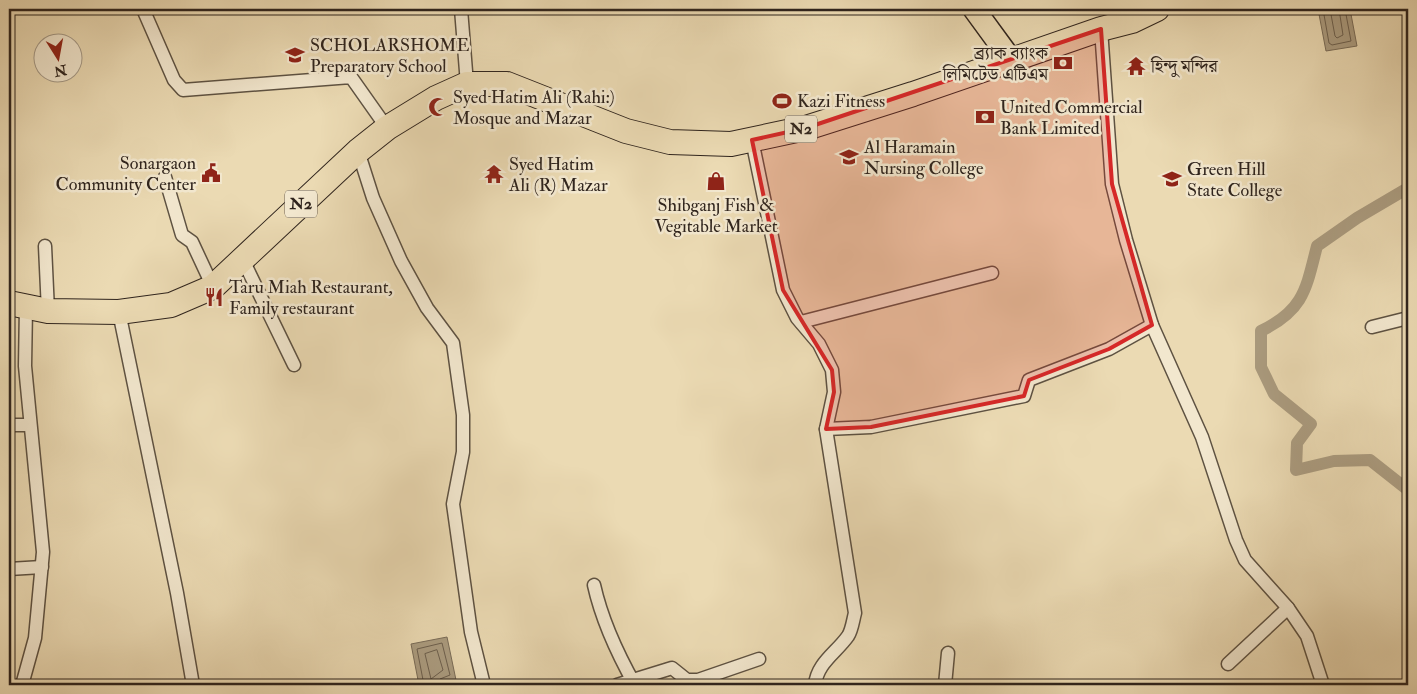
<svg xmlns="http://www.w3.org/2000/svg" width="1417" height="694" font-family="'IM FELL Double Pica','Noto Serif Bengali',serif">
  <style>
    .water { fill: #ab9c80; stroke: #796c58 }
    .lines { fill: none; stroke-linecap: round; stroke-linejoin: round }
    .shore { stroke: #6d604e; stroke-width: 1 }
    .canal { stroke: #ab9c80; stroke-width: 12 }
    .street-casing { stroke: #5e5242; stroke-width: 15 }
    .primary-casing { stroke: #2f241d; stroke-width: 24 }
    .highway-casing { stroke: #2f241d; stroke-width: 26 }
    .street { stroke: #f2e7ce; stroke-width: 12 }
    .primary { stroke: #ebdab3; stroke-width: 21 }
    .highway { stroke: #ebdab3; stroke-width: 24 }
    .marked { fill: #d62828; fill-opacity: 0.2; stroke: #d62828; stroke-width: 4; stroke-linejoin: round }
    .labels { text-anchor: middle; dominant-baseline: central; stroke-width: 5; stroke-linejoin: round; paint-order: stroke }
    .shield { fill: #f2e7ce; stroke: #6a5e52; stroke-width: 1 }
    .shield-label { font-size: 16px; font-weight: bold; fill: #2f241d }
    .poi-label { font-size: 18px; fill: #2f241d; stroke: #f2e7ce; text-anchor: start }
  </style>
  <rect width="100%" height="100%" fill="#ebdab3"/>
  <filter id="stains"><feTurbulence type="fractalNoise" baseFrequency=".004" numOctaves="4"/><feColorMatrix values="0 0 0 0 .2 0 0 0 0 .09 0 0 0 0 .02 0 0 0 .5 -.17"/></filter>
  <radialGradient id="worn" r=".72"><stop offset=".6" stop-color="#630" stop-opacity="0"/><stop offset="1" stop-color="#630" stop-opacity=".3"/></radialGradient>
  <g class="water">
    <path d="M1318,9H1350L1357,46L1326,51Z"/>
    <path d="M447,637L456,680L419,685L411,644Z"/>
  </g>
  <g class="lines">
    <g class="shore">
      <path d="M1323,9L1329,43L1332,45L1351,41L1345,9"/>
      <path d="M1330,9L1335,36L1337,38L1343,35L1339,9"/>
      <path d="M437,650L443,670L431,679L425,654Z"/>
      <path d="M424,685L417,649L442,643L450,675L440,679L438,685"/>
    </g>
    <path class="canal" d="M1408,188L1357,218L1317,246C1306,289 1304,310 1261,331V367L1274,394L1311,424L1297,443L1296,470L1334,461L1370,460L1408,490"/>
    <g class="street-casing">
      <g id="street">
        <path d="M143,9L174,80L183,90L351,77L387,128"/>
        <path d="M461,9L467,84"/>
        <path d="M1101,29L1112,184L1126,240L1152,325L1202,437L1236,540L1245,560L1288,608L1307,636L1323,685"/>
        <path d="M752,140L783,290L797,318L819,344L832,370L834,392L826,429L855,613C853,620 852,630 848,636C836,653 817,663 815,685"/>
        <path d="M358,151L373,198L401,261L427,308L453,343L463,415V452L453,504L471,632L484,685"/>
        <path d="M165,177L182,235L192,242L213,287"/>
        <path d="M45,246L48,311"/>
        <path d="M243,260L294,365"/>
        <path d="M119,312L177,593L193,685"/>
        <path d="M801,322L992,273"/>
        <path d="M1372,327L1408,318"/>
        <path d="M9,425H29"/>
        <path d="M826,429L871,427L1024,396L1029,380L1109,349L1152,325"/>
        <path d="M9,569L42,567"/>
        <path d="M594,585C602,621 617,653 635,685"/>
        <path d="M1228,664L1288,608"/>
        <path d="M22,685L35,638L43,552L25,366L26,307"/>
        <path d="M617,685L672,668L687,680H698L759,659"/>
        <path d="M945,685L948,653"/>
      </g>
    </g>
    <g class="primary-casing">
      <path id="primary" d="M974,9L1012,61"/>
    </g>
    <g class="highway-casing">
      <path id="highway" d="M9,303L48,311L119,312L171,305L213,287L358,151L387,128L436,98L467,84H507L626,131L670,142L731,144L806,128L913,94L1101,29L1132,21L1157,9"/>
    </g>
    <use href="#street" class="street"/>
    <use href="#primary" class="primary"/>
    <use href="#highway" class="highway"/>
  </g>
  <path class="marked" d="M1101,29L1112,184L1152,325L1109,349L1029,380L1024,396L871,427L826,429L834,392L832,370L783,290L752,140L806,128Z"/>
  <defs>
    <g id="school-bare" transform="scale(1.5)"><path d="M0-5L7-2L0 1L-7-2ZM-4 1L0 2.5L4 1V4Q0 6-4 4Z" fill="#8f2418" stroke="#f2e7ce" stroke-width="2.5" paint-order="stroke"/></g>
    <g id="bank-bare" transform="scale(1.5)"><path d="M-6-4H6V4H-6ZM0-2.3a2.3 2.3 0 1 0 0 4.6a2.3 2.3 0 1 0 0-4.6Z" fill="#8f2418" stroke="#f2e7ce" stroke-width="2.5" paint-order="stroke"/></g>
    <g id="temple-bare" transform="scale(1.5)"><path d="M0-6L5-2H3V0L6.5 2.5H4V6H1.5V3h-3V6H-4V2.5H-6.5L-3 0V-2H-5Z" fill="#8f2418" stroke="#f2e7ce" stroke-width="2.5" paint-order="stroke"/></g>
    <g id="stadium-bare" transform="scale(1.5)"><path d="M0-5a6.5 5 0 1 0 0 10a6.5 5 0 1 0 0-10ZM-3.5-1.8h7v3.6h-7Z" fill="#8f2418" stroke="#f2e7ce" stroke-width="2.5" paint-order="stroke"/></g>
    <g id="mosque-bare" transform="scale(1.5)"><path d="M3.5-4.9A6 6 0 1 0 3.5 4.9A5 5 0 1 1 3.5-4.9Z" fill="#8f2418" stroke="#f2e7ce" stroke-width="2.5" paint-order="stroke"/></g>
    <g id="university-bare" transform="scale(1.5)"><path d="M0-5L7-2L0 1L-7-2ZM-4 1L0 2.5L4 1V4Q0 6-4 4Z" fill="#8f2418" stroke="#f2e7ce" stroke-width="2.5" paint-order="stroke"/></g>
    <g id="civic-bare" transform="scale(1.5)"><path d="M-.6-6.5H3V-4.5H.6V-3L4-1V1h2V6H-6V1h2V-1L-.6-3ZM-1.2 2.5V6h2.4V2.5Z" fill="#8f2418" stroke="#f2e7ce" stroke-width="2.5" paint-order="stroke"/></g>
    <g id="shop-bare" transform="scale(1.5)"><path d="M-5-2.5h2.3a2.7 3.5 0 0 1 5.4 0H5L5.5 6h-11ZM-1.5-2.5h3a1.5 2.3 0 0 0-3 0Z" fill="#8f2418" stroke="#f2e7ce" stroke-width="2.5" paint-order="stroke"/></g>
    <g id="restaurant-bare" transform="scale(1.5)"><path d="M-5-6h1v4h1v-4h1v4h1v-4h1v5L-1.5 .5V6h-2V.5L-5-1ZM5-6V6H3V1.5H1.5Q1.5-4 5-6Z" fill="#8f2418" stroke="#f2e7ce" stroke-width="2.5" paint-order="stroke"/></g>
  </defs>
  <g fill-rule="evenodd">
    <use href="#school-bare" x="295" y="55"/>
    <use href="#bank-bare" x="1063" y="63"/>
    <use href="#temple-bare" x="1136" y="66"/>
    <use href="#stadium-bare" x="782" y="101"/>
    <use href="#mosque-bare" x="438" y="107"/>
    <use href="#bank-bare" x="985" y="117"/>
    <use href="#university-bare" x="849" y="157"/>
    <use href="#civic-bare" x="211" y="173"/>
    <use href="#temple-bare" x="494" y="174"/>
    <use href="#university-bare" x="1172" y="179"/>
    <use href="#shop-bare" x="716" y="181"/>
    <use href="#restaurant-bare" x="214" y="297"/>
  </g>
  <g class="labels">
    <g class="shield">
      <rect x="785" y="115.5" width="32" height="27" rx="4"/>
      <rect x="285" y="190.5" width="32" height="27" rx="4"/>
    </g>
    <g class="shield-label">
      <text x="801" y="129">N2</text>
      <text x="301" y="204">N2</text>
    </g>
    <g class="poi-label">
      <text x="310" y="45">SCHOLARSHOME<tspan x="310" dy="21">Preparatory School</tspan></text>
      <text x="1048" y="53" text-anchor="end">ব্র্যাক ব্যাংক<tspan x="1048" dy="21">লিমিটেড এটিএম</tspan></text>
      <text x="1151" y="66">হিন্দু মন্দির</text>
      <text x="453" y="97">Syed Hatim Ali (Rahi:)<tspan x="453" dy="21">Mosque and Mazar</tspan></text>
      <text x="797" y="101">Kazi Fitness</text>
      <text x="1000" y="107">United Commercial<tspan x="1000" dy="21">Bank Limited</tspan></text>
      <text x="864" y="147">Al Haramain<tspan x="864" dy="21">Nursing College</tspan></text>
      <text x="196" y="163" text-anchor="end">Sonargaon<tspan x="196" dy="21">Community Center</tspan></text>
      <text x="509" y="164">Syed Hatim<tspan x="509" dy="21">Ali (R) Mazar</tspan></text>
      <text x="1187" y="169">Green Hill<tspan x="1187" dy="21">State College</tspan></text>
      <text x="716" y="205" text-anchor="middle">Shibganj Fish &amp;<tspan x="716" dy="21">Vegitable Market</tspan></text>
      <text x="229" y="287">Taru Miah Restaurant,<tspan x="229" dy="21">Family restaurant</tspan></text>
    </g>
  </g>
  <rect width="1417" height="694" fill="none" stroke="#ebdab3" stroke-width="30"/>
  <rect x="10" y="10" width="1397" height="674" fill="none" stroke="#2f241d" stroke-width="2.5"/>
  <rect x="15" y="15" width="1387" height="664" fill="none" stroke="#2f241d"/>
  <g transform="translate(58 58) rotate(169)"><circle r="24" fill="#f2e7ce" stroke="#a49987"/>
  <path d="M0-4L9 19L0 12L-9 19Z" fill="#8f2418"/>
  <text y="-8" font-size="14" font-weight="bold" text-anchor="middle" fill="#2f241d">N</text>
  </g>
  <rect width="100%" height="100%" filter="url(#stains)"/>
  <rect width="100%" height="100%" fill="url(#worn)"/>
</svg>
